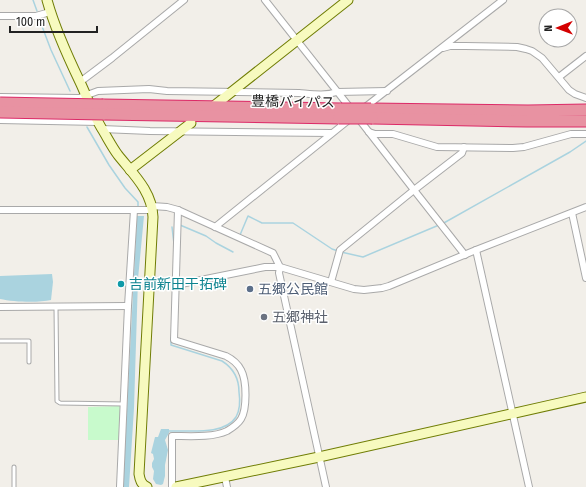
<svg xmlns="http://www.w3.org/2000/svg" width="586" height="487" font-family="'Fira Sans Condensed','Noto Sans JP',sans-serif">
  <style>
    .park { fill: #c8facc }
    .water { fill: #aad3df }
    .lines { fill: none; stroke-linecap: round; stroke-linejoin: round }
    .stream { stroke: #aad3df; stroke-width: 1.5 }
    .lane-casing { stroke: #a9a9a9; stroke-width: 5 }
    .street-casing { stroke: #a9a9a9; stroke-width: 8 }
    .secondary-casing { stroke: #707d05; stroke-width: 11 }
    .highway-casing { stroke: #dc2a67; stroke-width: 13 }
    .lane { stroke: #fff; stroke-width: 3 }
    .street { stroke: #fff; stroke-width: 6 }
    .secondary { stroke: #f7fabf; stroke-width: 9 }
    .highway { stroke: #e892a2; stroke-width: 11 }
    .highway-bridge-casing { stroke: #dc2a67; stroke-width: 13; stroke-linecap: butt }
    .highway-bridge { stroke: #e892a2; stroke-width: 11 }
    .culture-dot { fill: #0f9aa8; stroke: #fff; stroke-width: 1.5 }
    .service-dot { fill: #5c6f8a; stroke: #fff; stroke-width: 1.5 }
    .worship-dot { fill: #6b7280; stroke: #fff; stroke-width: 1.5 }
    .labels { text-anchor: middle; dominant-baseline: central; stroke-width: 3; stroke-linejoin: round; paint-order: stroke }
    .street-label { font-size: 14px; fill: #222; stroke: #fff }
    .culture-label { font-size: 14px; fill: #0d838f; stroke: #fff; text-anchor: start }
    .service-label { font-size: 14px; fill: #4e5e75; stroke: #fff; text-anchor: start }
    .worship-label { font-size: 14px; fill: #5b616d; stroke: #fff; text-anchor: start }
  </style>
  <rect width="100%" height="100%" fill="#f2efe9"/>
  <path class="park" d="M119,406L121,408L120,440H88V407Z"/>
  <g class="water">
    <path d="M137,216H144L138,279L134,408L129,487H123Z"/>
    <path d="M52,274L53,282L51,300C38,303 14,302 0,299V276Z"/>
    <path d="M161,429H169V433L165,440L168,450L165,465V476L163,484L161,485L156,484L153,479L154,471L152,467V463L154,459L153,454L151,453L155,437H158Z"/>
  </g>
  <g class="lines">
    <g class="stream">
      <path d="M33,0L37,11"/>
      <path d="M40,21L51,50L70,91"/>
      <path d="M87,127L109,165L125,188L138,202V209"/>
      <path d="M442,224L570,152L586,141"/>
      <path d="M180,225L206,236L216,243L233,252"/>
      <path d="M172,227L174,244V259"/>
      <path d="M240,235L248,216L262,223H293L332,249L338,251"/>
      <path d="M341,252L363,257L439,225"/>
      <path d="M169,431C188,430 224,436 236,417C240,410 240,399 239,392C239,379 233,368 222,361L171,345V338"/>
    </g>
    <g class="lane-casing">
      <g id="lane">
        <path d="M56,307L57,401L60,403L124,404"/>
        <path d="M0,341H29V362"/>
        <path d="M14,487V467"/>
      </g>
    </g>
    <g class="street-casing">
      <g id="street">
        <path d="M265,0L351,109"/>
        <path d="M0,16H36L50,12"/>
        <path d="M443,48L450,46H465L517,47L526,49L532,51L542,58L569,90L575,94L586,98"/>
        <path d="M559,77L586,56"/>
        <path d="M80,82L112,58L184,0"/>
        <path d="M0,97L79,98L98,91L149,89L167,91L299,93C312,94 325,96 337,92L387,91"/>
        <path d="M364,108L503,0"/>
        <path d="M358,118L414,190L465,255"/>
        <path d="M0,120L98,122"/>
        <path d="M102,129L150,131L331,133"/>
        <path d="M369,132L375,134H393L437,147L513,148L524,147L571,134H586"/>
        <path d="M152,206L167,207L178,210L273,253L280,267L354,289L364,290L382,288L389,286L476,250L586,207"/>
        <path d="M0,210H134L128,306L120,487"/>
        <path d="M134,210H153"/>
        <path d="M572,213L586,278"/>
        <path d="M215,227L350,119"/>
        <path d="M476,250L529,487"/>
        <path d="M331,282L340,250L414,190L462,153L464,147"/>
        <path d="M176,285L265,267H280L279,273L326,487"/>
        <path d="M0,307L128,306"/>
        <path d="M225,477L227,487"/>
        <path d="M172,487V436C188,436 212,438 227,431C232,428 238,424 241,419C247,409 247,381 241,370C238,364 232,359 226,356L174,340L178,210"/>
      </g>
    </g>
    <g class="secondary-casing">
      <g id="secondary">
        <path d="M47,0C55,29 67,55 80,82C87,97 93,114 102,129C107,137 112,147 118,155C133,174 152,191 153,217L139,474C140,480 141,484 147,487"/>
        <path d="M215,105L348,0"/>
        <path d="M130,170L191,123"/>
        <path d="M176,487L319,457L586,397"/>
      </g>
    </g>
    <g class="highway-casing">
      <g id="highway">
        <path d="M103,105L341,109"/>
        <path d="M371,109L528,111L586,110"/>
        <path d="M103,114L339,118"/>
        <path d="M372,118L527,121H586"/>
      </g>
    </g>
    <use href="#lane" class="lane"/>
    <use href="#street" class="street"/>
    <use href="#secondary" class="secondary"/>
    <use href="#highway" class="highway"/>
    <g class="highway-bridge-casing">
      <g id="highway-bridge">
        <path d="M0,103L103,105"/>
        <path d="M341,109H371"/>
        <path d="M0,112L103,114"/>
        <path d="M339,118H372"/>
      </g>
    </g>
    <use href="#highway-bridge" class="highway-bridge"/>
  </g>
  <circle class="culture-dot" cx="121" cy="284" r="4"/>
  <circle class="service-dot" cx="250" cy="289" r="4"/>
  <circle class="worship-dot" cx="264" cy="317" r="4"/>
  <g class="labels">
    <g class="street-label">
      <text transform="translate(293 102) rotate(1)">豊橋バイパス</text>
    </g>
    <g class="culture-label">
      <text x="129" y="284">吉前新田干拓碑</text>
    </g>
    <g class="service-label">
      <text x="258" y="289">五郷公民館</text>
    </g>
    <g class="worship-label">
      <text x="272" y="317">五郷神社</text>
    </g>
  </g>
  <g transform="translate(558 28) rotate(269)"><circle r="19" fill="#ffffff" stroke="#a7a7a7"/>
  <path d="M0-3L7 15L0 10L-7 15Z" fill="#d40000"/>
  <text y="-6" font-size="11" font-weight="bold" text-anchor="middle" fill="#222222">N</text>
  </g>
  <path d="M10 26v6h87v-6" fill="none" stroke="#222222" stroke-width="2"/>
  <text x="16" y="26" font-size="12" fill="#222222" stroke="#ffffff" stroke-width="3" paint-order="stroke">100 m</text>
</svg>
